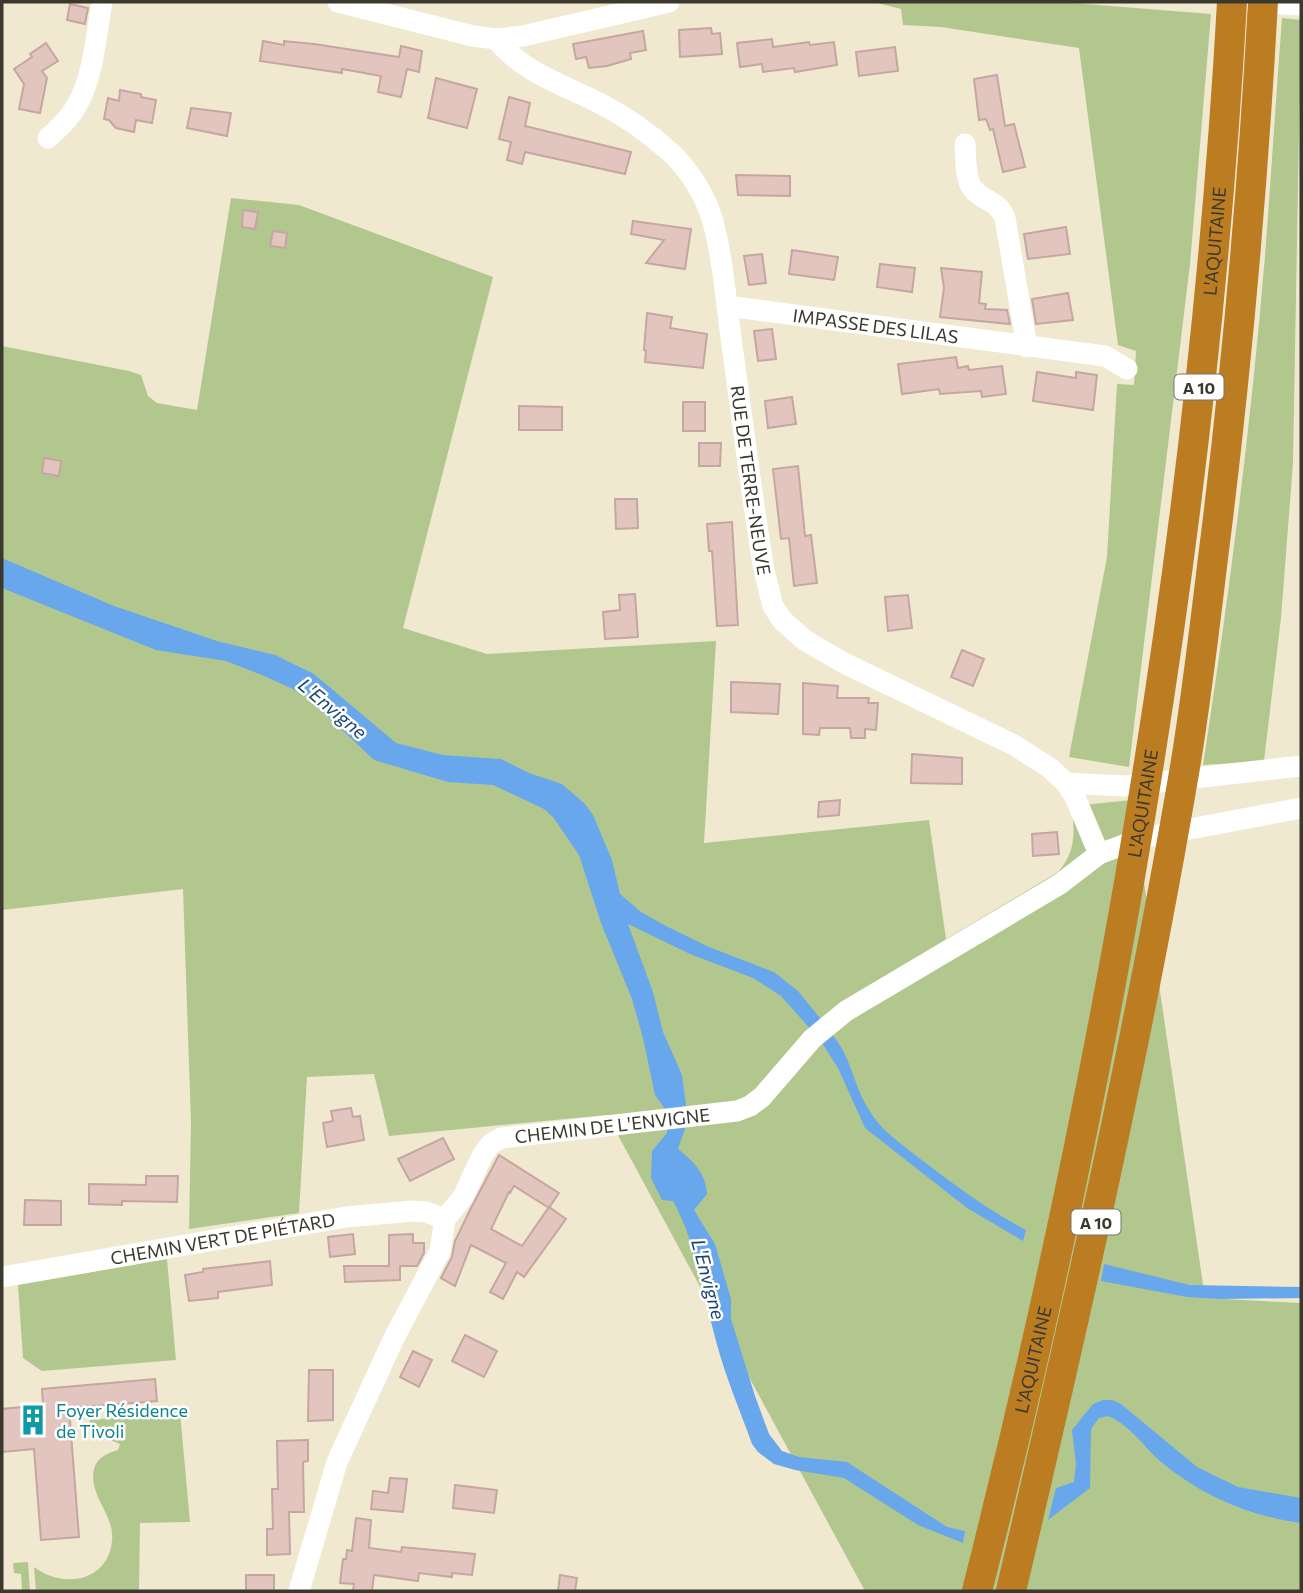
<svg xmlns="http://www.w3.org/2000/svg" width="1303" height="1593" font-family="Commissioner,sans-serif">
  <style>
    .green { fill: #b2c78e }
    .water { fill: #68a7ec }
    .building { fill: #e3c5c0; stroke: #c4a6a2; stroke-width: 2 }
    .lines { fill: none; stroke-linecap: round; stroke-linejoin: round }
    .minor { stroke: #fff; stroke-width: 21 }
    .highway { stroke: #bb7c22; stroke-width: 30 }
    .labels { text-anchor: middle; dominant-baseline: central; stroke-width: 5; stroke-linejoin: round; paint-order: stroke }
    .shield { fill: #fff; stroke: #76746d; stroke-width: 2 }
    .shield-label { font-size: 16px; font-weight: bold; fill: #3b392e }
    .street-label { font-size: 18px; fill: #3b392e; stroke: #fff }
    .culture-label { font-size: 18px; fill: #0d838f; stroke: #fff; text-anchor: start }
    .water-label { font-size: 19px; font-style: italic; fill: #184470; stroke: #fff }
  </style>
  <rect width="100%" height="100%" fill="#f0e9cf"/>
  <g class="green">
    <path d="M873,2H1061L1211,14L1190,264L1129,767L1069,757L1107,557L1117,384L1134,385L1136,351L1118,345L1079,48L941,27L903,25L901,9Z"/>
    <path d="M1282,18L1301,20L1293,463L1281,618L1264,761L1203,765C1229,596 1251,426 1265,256C1271,177 1276,98 1282,18Z"/>
    <path d="M231,198L299,205L493,277L403,628L487,654L716,641L704,843L929,820L946,939L1058,872C1077,850 1074,833 1072,806L1132,800L1205,1298L1301,1303V1591H865L607,1115L389,1136L374,1074L307,1077L299,1213L189,1229L191,1123L183,889L2,910V346L129,371L141,375L148,396L157,403L197,410Z"/>
    <path d="M167,1259L176,1360L42,1371L23,1358L18,1285Z"/>
    <path d="M180,1412L190,1522L140,1523L139,1590L36,1591L34,1567C63,1589 108,1582 112,1541C115,1514 88,1496 94,1469C97,1457 108,1453 118,1450L120,1444L99,1435L88,1425L90,1420Z"/>
    <path d="M28,1562L30,1591H22L21,1574L14,1573L13,1563Z"/>
  </g>
  <g class="water">
    <path d="M2,558L114,606L217,641L275,655L314,674L396,743L443,755L501,759L529,773L562,784L585,804L593,815L612,860L620,894L641,912L666,926L709,947L774,972L798,991L820,1018V1023C853,1050 849,1078 869,1110C881,1131 901,1143 919,1158C955,1185 986,1209 1026,1230L1023,1241L967,1208L865,1128L838,1068L820,1040L781,996L753,978L690,954L628,924L653,992L663,1032L682,1075L688,1120L678,1149C693,1161 706,1173 707,1194L694,1210L715,1244L731,1299V1319L755,1396L769,1434L782,1451L799,1457L847,1462L947,1527L965,1531L963,1543L918,1525L844,1478L795,1470L774,1464L758,1452L752,1444C740,1410 725,1376 716,1341C703,1293 697,1245 673,1201L662,1200L651,1178L652,1151L667,1133V1112L655,1095L643,1038L632,999L601,923L579,855L553,817L544,809L493,785L448,782L374,760L304,694L262,675L226,661L156,650L2,588Z"/>
    <path d="M1104,1264L1190,1285L1301,1287V1298L1219,1299L1187,1297L1101,1281Z"/>
    <path d="M1103,1400H1112L1121,1404L1197,1467L1238,1487L1301,1498V1523C1249,1516 1200,1495 1160,1461C1143,1446 1130,1425 1108,1416L1099,1418L1091,1429L1090,1488L1048,1520L1056,1488L1074,1482L1076,1464L1072,1430L1093,1404Z"/>
  </g>
  <g class="building">
    <path d="M70,4L88,8L85,24L67,20Z"/>
    <path d="M711,28L712,34L720,33L722,54L680,57L679,30Z"/>
    <path d="M643,31L646,50L630,53L631,59L607,66L589,68L586,57L576,59L573,44Z"/>
    <path d="M772,39L773,47L809,42L810,45L834,42L837,65L795,72L794,68L763,72L762,64L740,67L737,43Z"/>
    <path d="M263,41L284,45V41L314,44L399,57L401,46L422,51L419,72L407,69L401,97L378,92L381,76L342,69V73L260,61Z"/>
    <path d="M46,43L58,61L42,71L47,78L40,113L19,109L24,84L14,69L32,57L30,54Z"/>
    <path d="M895,47L898,71L859,76L856,52Z"/>
    <path d="M997,75L1005,126L1014,124L1025,167L1003,172L993,129L990,130L986,119L979,120L974,79Z"/>
    <path d="M436,78L477,89L467,128L428,118Z"/>
    <path d="M120,90L141,94V97L156,100L152,123L136,120L134,132L116,128L109,120L104,119L108,98L119,101Z"/>
    <path d="M509,97L530,103L525,126L631,152L625,174L525,152L522,164L507,160L511,142L499,139Z"/>
    <path d="M191,108L231,113L227,136L187,128Z"/>
    <path d="M736,175L790,176V196L738,195Z"/>
    <path d="M243,210L258,212L255,229L242,227Z"/>
    <path d="M633,221L691,229L685,269L646,263L664,240L631,234Z"/>
    <path d="M1066,227L1070,254L1028,259L1024,234Z"/>
    <path d="M273,231L287,233L285,248L270,246Z"/>
    <path d="M792,250L838,257L834,280L789,274Z"/>
    <path d="M762,254L766,283L749,285L744,256Z"/>
    <path d="M880,264L915,268L912,292L877,287Z"/>
    <path d="M941,268L982,272L979,303L986,304L985,309L1007,310L1010,324L940,317L944,288Z"/>
    <path d="M1068,293L1073,320L1036,324L1032,299Z"/>
    <path d="M647,313L672,317L670,328L707,334L703,368L645,362L646,351L644,350Z"/>
    <path d="M772,329L776,359L758,361L754,331Z"/>
    <path d="M956,357L958,368L968,366L969,370L1002,366L1006,394L982,397L981,391L940,394L939,389L902,394L898,364Z"/>
    <path d="M1037,372L1076,378V372L1097,375L1093,410L1033,401Z"/>
    <path d="M792,397L796,424L768,428L765,401Z"/>
    <rect x="683" y="402" width="22" height="29"/>
    <path d="M519,406L562,407V430H519Z"/>
    <path d="M699,443H721L720,466H699Z"/>
    <path d="M44,458L61,461L59,476L42,473Z"/>
    <path d="M798,466L805,536L811,535L817,583L794,586L789,538L781,539L773,469Z"/>
    <path d="M615,499H637L638,528L616,529Z"/>
    <path d="M732,522L738,625L717,626L712,551H709L707,524Z"/>
    <path d="M635,594L638,637L605,639L603,612L620,610L619,595Z"/>
    <path d="M908,595L912,628L888,631L885,597Z"/>
    <path d="M962,650L984,659L973,686L951,677Z"/>
    <path d="M731,682L780,684L778,714L731,712Z"/>
    <path d="M803,683L838,686L837,698H869L868,703H878L876,730L865,729V738H851L850,728H820L819,735L803,734Z"/>
    <path d="M912,754L962,758V784L911,783Z"/>
    <path d="M840,800L839,815L818,817L819,802Z"/>
    <path d="M1057,832L1059,854L1033,856L1032,834Z"/>
    <path d="M351,1108L353,1117L360,1116L364,1140L327,1147L323,1123L333,1121L331,1111Z"/>
    <path d="M443,1138L454,1159L410,1181L398,1159Z"/>
    <path d="M499,1155L559,1193L549,1208L514,1186L510,1193L509,1192L491,1229L522,1246L549,1207L566,1219L524,1277L517,1272L503,1299L490,1292L506,1263L471,1245L455,1286L441,1278L452,1257L455,1241L470,1210Z"/>
    <path d="M146,1176H178L177,1202L122,1201V1205L89,1204V1184L146,1185Z"/>
    <path d="M25,1200L61,1201V1225H24Z"/>
    <path d="M353,1234L355,1254L330,1257L328,1237Z"/>
    <path d="M413,1234V1243H424V1253L417,1266H400V1280L345,1282L344,1266H389V1235Z"/>
    <path d="M270,1261L272,1285L218,1292V1298L189,1301L185,1275L203,1272V1269Z"/>
    <path d="M465,1335L497,1351L484,1377L452,1361Z"/>
    <path d="M413,1351L432,1360L419,1387L400,1377Z"/>
    <path d="M309,1370H333V1420L308,1421Z"/>
    <path d="M155,1379L157,1401L69,1408L79,1537L41,1540L34,1449L2,1452V1409L43,1405L42,1389Z"/>
    <path d="M308,1440V1461L303,1462L304,1512H289L290,1554L267,1555V1529H273L272,1489H278L277,1441Z"/>
    <path d="M390,1478L407,1479L403,1512L371,1509L373,1491L388,1493Z"/>
    <path d="M455,1485L497,1490L494,1513L453,1508Z"/>
    <path d="M356,1518L371,1520L369,1548L401,1552L402,1547L475,1554L472,1575L452,1573V1577L419,1573L418,1581L374,1575L372,1591H353L354,1584L340,1583L343,1559H346L347,1550L352,1551Z"/>
    <rect x="246" y="1575" width="28" height="16"/>
    <path d="M560,1575L577,1578L575,1591H558Z"/>
  </g>
  <g class="lines">
    <g class="minor">
      <path d="M338,2L473,36L496,39L523,36L669,2"/>
      <path d="M1251,2L1301,5"/>
      <path id="s1" d="M496,39C524,74 565,85 603,105C626,117 650,134 669,151C689,169 706,196 713,222C723,259 726,300 731,338C742,416 751,493 764,570L773,606L782,620L806,641L844,663L1014,745L1050,768L1066,783L1075,797L1099,854"/>
      <path d="M48,138C59,128 70,118 77,105C94,75 96,35 102,2"/>
      <path d="M965,144C966,157 965,178 972,188C983,202 997,199 1005,218L1027,347"/>
      <path id="s2" d="M727,306L1105,356L1127,369"/>
      <path d="M1066,783L1124,786L1301,766"/>
      <path id="s3" d="M2,1277L346,1217L413,1211L426,1212L445,1219"/>
      <path id="s4" d="M299,1591L337,1462L394,1338L440,1251L445,1219L463,1197L483,1154L491,1144L501,1138L737,1111L750,1106L762,1097L812,1039L846,1011L1060,884L1099,854L1142,838L1301,808"/>
    </g>
    <g class="highway">
      <path id="s5" d="M977,1591C1109,1070 1202,539 1232,2"/>
      <path d="M1011,1591C1075,1318 1138,1044 1185,767C1197,695 1205,623 1214,550C1237,368 1253,185 1263,2"/>
    </g>
  </g>
  <defs>
    <g id="building-bare" transform="scale(2.415)"><path d="M-4-6H4V6H1V3H-1V6H-4ZM-2.5-4.3h1.7v1.8h-1.7ZM.8-4.3h1.7v1.8H.8ZM-2.5-1h1.7V.8h-1.7ZM.8-1h1.7V.8H.8Z" fill="#0f9aa8" stroke="#fff" stroke-width="2.5" paint-order="stroke"/></g>
  </defs>
  <g fill-rule="evenodd">
    <use href="#building-bare" x="33" y="1420"/>
  </g>
  <g class="labels">
    <g class="shield">
      <rect x="1174.5" y="374.5" width="49" height="25" rx="5"/>
      <rect x="1071.5" y="1209.5" width="49" height="25" rx="5"/>
    </g>
    <g class="shield-label">
      <text x="1199" y="387">A 10</text>
      <text x="1096" y="1222">A 10</text>
    </g>
    <g class="street-label">
      <text stroke="none"><textPath href="#s5" startOffset="1372">L'AQUITAINE</textPath></text>
      <text stroke="none"><textPath href="#s2" startOffset="150">IMPASSE DES LILAS</textPath></text>
      <text stroke="none"><textPath href="#s1" startOffset="553">RUE DE TERRE-NEUVE</textPath></text>
      <text stroke="none"><textPath href="#s5" startOffset="805">L'AQUITAINE</textPath></text>
      <text stroke="none"><textPath href="#s4" startOffset="614">CHEMIN DE L'ENVIGNE</textPath></text>
      <text stroke="none"><textPath href="#s3" startOffset="224">CHEMIN VERT DE PIÉTARD</textPath></text>
      <text stroke="none"><textPath href="#s5" startOffset="238">L'AQUITAINE</textPath></text>
    </g>
    <g class="culture-label">
      <text x="56" y="1410">Foyer Résidence<tspan x="56" dy="21">de Tivoli</tspan></text>
    </g>
    <g class="water-label">
      <text transform="translate(333 708) rotate(40)">L'Envigne</text>
      <text transform="translate(709 1279) rotate(75)">L'Envigne</text>
    </g>
  </g>
  <rect width="1303" height="1593" fill="none" stroke="#3b392e" stroke-width="7"/>
</svg>
